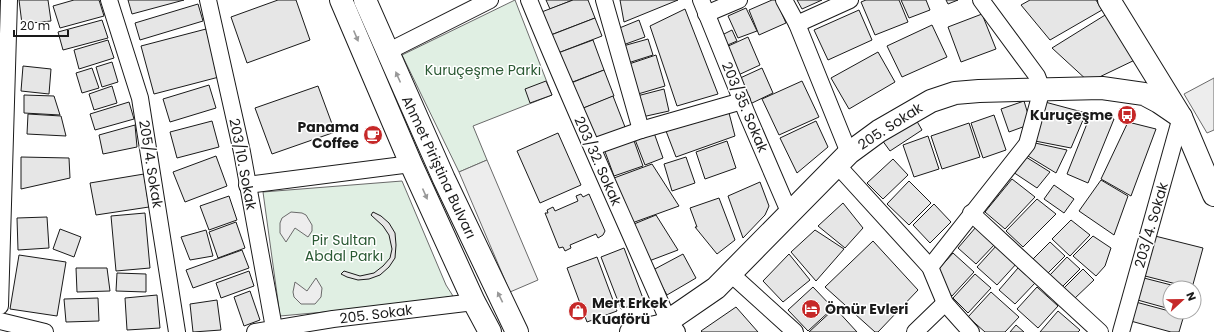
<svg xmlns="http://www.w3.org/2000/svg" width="1214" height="332" font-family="Poppins,sans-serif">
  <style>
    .green { fill: #e0efe3; stroke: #6a6a6a }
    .parking { fill: #ededed; stroke: #6a6a6a }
    .building { fill: #e6e6e6; stroke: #1a1a1a }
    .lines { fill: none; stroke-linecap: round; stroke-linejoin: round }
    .street-casing { stroke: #1a1a1a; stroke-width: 18 }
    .secondary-casing { stroke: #1a1a1a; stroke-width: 24 }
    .street { stroke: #fff; stroke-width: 16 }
    .secondary { stroke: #fff; stroke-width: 22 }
    .oneway { fill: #989898 }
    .labels { text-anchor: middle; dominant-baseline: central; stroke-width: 3; stroke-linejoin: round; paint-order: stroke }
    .park-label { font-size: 14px; fill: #2b5a34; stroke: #fff }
    .street-label { font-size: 14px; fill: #1a1a1a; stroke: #fff }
    .poi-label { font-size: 14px; font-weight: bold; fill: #1a1a1a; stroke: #fff; text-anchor: end }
  </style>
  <rect width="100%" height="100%" fill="#fff"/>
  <g class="green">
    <path d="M515,0L552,95L473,126L487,160L459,172L402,55Z"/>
    <path d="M402,181L446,285L453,296L403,305L280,316L263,192Z"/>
  </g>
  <g class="parking">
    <path d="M1214,78V130L1207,133L1184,94Z"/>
    <path d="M487,160L538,280L510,292L459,172Z"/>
    <path d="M291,212L302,213L306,215L312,225V231L308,237L295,228L286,242L280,233V223L282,218Z"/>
    <path d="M316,278L322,288L321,297L315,304H301L294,297L293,292L295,282L307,291Z"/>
  </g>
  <g class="building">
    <path d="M19,0H48L51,21L22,24Z"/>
    <path d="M74,0H99L104,16L60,28L53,6Z"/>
    <path d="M128,0H184L132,14Z"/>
    <path d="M278,0H296L310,40L247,63L231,17Z"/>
    <path d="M546,0H573L550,9Z"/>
    <path d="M573,0H588L595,18L548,36L539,13Z"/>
    <path d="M620,0H678L624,22Z"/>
    <path d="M772,0H776L786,23L759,35L749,10Z"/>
    <path d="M797,0H822L802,9Z"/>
    <path d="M866,0H899L908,22L875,35L861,2Z"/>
    <path d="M901,0H926L930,10L909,18Z"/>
    <path d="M946,0H958L948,4Z"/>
    <path d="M1030,0H1096L1102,10L1050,40L1021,5Z"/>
    <path d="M198,4L203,21L140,40L135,23Z"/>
    <path d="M746,8L757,31L738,38L728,16Z"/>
    <path d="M685,9L718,94L677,106L650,26Z"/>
    <path d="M859,10L872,40L828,60L814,30Z"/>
    <path d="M1110,12L1139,58L1089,82L1052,48Z"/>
    <path d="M982,14L996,49L961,62L948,27Z"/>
    <path d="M595,18L602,36L558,53L551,35Z"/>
    <path d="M102,20L108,38L63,50L58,32Z"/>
    <path d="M639,20L645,37L623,45L617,29Z"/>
    <path d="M932,25L947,57L902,77L887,46Z"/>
    <path d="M206,29L219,77L154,94L141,46Z"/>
    <path d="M732,30L737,41L723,47L718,37Z"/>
    <path d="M748,37L760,65L736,76L724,48Z"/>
    <path d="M648,39L653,55L628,63L623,46Z"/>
    <path d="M108,40L114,58L79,69L74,50Z"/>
    <path d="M593,40L604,70L570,83L558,53Z"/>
    <path d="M878,52L895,82L849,109L831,78Z"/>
    <path d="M656,55L665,86L638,94L629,64Z"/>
    <path d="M112,62L118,82L102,87L96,67Z"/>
    <path d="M23,66L51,69L49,94L21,91Z"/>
    <path d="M92,68L99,88L82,93L76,73Z"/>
    <path d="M762,68L773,93L750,104L738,79Z"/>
    <path d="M604,70L614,96L581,109L571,83Z"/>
    <path d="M546,81L552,95L530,103L525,89Z"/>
    <path d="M802,81L819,117L779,135L762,99Z"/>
    <path d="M209,85L216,108L170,122L163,99Z"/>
    <path d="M112,86L117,103L94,110L89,94Z"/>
    <path d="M318,86L335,132L272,154L255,108Z"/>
    <path d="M664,89L669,111L642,117L637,96Z"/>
    <path d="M24,95L54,96L60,115L24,113Z"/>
    <path d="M613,96L625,127L593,140L581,109Z"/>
    <path d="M1024,101L1031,124L1009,132L1001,109Z"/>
    <path d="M129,102L134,119L95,130L90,114Z"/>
    <path d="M1045,102L1086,113L1071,148L1035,141Z"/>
    <path d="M1092,111L1114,119L1088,183L1067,174Z"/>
    <path d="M729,113L735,136L676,157L666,131Z"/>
    <path d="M28,114L61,116L66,136L27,134Z"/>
    <path d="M994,115L1006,150L983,158L971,123Z"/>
    <path d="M915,118L922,130L890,151L882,140Z"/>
    <path d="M212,121L219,147L177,158L170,132Z"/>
    <path d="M816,121L828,147L797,173L780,138Z"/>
    <path d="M1128,122L1156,129L1131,196L1101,179Z"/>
    <path d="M969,123L980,157L942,169L931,136Z"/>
    <path d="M135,125L137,147L103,154L99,135Z"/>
    <path d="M653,130L663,158L645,165L634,137Z"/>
    <path d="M558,133L581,185L540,203L517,151Z"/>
    <path d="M928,136L939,169L914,177L903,145Z"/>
    <path d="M633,138L643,166L614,176L604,149Z"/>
    <path d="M727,141L736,168L705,179L696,152Z"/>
    <path d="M1035,143L1067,150L1056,173L1028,156Z"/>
    <path d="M216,156L227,186L185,202L173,172Z"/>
    <path d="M21,157L69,158L70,178L21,189Z"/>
    <path d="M686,157L695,183L672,191L664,164Z"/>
    <path d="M1026,157L1050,172L1037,188L1013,172Z"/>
    <path d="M893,159L908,175L883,199L867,183Z"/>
    <path d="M652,164L679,206L632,223L614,178Z"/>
    <path d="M144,174L149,207L96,215L90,183Z"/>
    <path d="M1012,179L1035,197L1005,229L985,212Z"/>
    <path d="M1101,180L1128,196L1114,235L1079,211Z"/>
    <path d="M909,181L931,203L909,225L887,204Z"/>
    <path d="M760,182L769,206L765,215L743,238L728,196Z"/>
    <path d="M1054,185L1074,199L1064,213L1044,199Z"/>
    <path d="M581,194L583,197L589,194L605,231L603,235L598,238L596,234L570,245L571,248L565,251L563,247L559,248L545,213H548L547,210L553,207L555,211L578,201L576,196Z"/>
    <path d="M229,196L237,220L209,230L200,206Z"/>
    <path d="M719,198L735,240L717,254L695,227H697L690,208Z"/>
    <path d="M1037,199L1056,214L1023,247L1006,231Z"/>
    <path d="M843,203L863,228L845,248L818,226Z"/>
    <path d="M934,204L951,222L930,243L913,225Z"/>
    <path d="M373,212L381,216L389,223L395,233L396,245L395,258L389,267L380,275L369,279L358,280L347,277L341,274L344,271L360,276L374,273L383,266L390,258L392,249L389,235L383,226L371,215Z"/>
    <path d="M145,213L150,268L116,271L111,216Z"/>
    <path d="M656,215L678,250L649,261L634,224Z"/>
    <path d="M47,217L49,248L18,250L17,218Z"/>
    <path d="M1071,220L1090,235L1070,256L1052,239Z"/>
    <path d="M236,222L245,248L218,258L209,232Z"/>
    <path d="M976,227L995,244L976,264L958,248Z"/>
    <path d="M60,229L81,237L74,257L53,249Z"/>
    <path d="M206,230L213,256L190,260L181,237Z"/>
    <path d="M815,230L844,249L816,281L791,252Z"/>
    <path d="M1093,236L1111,248L1105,266L1096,276L1073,256Z"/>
    <path d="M1155,236L1203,248L1192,288L1145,276Z"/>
    <path d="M873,241L918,290L878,332H875L825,287Z"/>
    <path d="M1050,242L1065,256L1047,274L1033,259Z"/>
    <path d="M997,245L1017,263L997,285L977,267Z"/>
    <path d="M624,248L644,301L621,309L601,257Z"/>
    <path d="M242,250L249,268L193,288L186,270Z"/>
    <path d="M953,253L974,272L952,296L943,287L937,271Z"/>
    <path d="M683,254L696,278L667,295L653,270Z"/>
    <path d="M789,254L810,280L783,302L763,281Z"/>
    <path d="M19,255L66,262L57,316L10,309Z"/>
    <path d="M597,257L617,311L587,322L567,268Z"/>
    <path d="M1067,257L1080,269L1062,287L1050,275Z"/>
    <path d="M76,268H107L110,291L77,292Z"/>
    <path d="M1018,268L1035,283L1015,304L999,290Z"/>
    <path d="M1083,269L1094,280L1074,299L1064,288Z"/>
    <path d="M249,271L254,286L221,298L216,283Z"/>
    <path d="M117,273L146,274V292L116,291Z"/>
    <path d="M975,274L991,288L968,313L953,298Z"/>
    <path d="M1140,277L1183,288H1170V309L1134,299Z"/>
    <path d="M813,287L833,308L808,331L788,310Z"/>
    <path d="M1037,287L1058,306L1038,328L1017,309Z"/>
    <path d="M250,291L260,320L244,326L234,297Z"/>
    <path d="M991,292L1019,317L1005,332H985L968,317Z"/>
    <path d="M157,295L160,328L127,330L125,298Z"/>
    <path d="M98,298L99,321L66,322L64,299Z"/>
    <path d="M217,300L221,330L193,332L190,304Z"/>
    <path d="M1132,301L1184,315L1179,332H1171L1127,320Z"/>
    <path d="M736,307L758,332H702L701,331Z"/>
    <path d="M835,308L857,332H809Z"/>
    <path d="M1058,311L1080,330L1078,332H1040Z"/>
    <path d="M1016,325L1024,332H1010Z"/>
  </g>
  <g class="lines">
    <g class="street-casing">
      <g id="street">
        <path d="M109,0L140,98L177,332"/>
        <path d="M208,0L242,152L274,328"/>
        <path d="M529,0C573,108 622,214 668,320L677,332"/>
        <path d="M604,0L641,130"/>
        <path d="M701,0L747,114L790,214"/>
        <path d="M784,0L797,24L849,153"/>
        <path d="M706,14L739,0"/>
        <path d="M797,24L850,0"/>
        <path d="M387,52L490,0"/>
        <path d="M593,147L641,130L742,101"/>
        <path d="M838,166L930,267L945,303L971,332"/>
        <path d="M247,185L411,164"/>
        <path d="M971,213L1100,332"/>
        <path d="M930,267L1027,144L1042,89L1037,76L981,0"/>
        <path d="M731,274L795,332"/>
        <path d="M0,306L9,0"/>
        <path d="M0,321L45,332"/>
        <path d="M255,332L333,319L474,302"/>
        <path d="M915,332L945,303"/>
        <path d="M1121,332L1181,117"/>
      </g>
    </g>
    <g class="secondary-casing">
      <g id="secondary">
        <path d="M341,0L411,164L474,302L490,332"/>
        <path d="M365,0L444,179L517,332"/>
        <path d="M1109,0L1181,117L1214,195"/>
        <path d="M631,332L660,326"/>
        <path d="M652,332L716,288L849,153L879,131L931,101L955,93L979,91L1102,88L1144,94L1159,102L1181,117"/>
      </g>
    </g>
    <use href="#street" class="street"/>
    <use href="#secondary" class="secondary"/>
  </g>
  <defs><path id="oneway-solid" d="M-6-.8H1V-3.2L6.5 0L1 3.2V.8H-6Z"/></defs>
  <g class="oneway">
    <use href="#oneway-solid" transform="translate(356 36) rotate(67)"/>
    <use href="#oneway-solid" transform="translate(398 77) rotate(-114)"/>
    <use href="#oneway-solid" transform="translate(425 194) rotate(66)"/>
    <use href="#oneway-solid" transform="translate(500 297) rotate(-116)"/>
  </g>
  <defs>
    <g id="bus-disc" transform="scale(1)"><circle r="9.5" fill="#c62828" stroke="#fff"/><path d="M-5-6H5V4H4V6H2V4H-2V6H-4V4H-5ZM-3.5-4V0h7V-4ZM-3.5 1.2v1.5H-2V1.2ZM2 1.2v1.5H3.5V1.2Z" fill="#fff"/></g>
    <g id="cafe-disc" transform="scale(1)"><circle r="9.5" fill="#c62828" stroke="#fff"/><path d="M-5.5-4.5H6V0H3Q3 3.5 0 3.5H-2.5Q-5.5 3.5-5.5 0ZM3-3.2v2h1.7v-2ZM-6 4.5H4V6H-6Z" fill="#fff"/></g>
    <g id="hotel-disc" transform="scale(1)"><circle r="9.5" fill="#c62828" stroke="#fff"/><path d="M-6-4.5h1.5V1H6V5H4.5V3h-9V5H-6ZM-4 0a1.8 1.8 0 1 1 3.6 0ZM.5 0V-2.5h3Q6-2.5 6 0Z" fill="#fff"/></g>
    <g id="shop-disc" transform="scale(1)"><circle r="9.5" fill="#c62828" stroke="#fff"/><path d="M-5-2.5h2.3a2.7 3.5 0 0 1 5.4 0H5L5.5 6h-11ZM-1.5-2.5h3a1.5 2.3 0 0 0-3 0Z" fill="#fff"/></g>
  </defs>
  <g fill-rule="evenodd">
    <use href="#bus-disc" x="1127" y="115"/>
    <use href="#cafe-disc" x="373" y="135"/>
    <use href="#hotel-disc" x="811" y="309"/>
    <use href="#shop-disc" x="578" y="311"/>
  </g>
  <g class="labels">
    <g class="park-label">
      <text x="483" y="70">Kuruçeşme Parkı</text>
      <text x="344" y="240">Pir Sultan<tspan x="344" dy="16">Abdal Parkı</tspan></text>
    </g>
    <g class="street-label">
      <text transform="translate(745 107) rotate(67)">203/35. Sokak</text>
      <text transform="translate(890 126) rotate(-33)">205. Sokak</text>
      <text transform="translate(598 161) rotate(66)">203/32. Sokak</text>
      <text transform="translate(151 164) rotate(81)">205/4. Sokak</text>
      <text transform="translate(243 164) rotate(79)">203/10. Sokak</text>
      <text transform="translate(439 167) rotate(65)">Ahmet Piriştina Bulvarı</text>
      <text transform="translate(1151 225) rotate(-74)">203/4. Sokak</text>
      <text transform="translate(376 314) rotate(-7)">205. Sokak</text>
    </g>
    <g class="poi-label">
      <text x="1113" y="115">Kuruçeşme</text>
      <text x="359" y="127">Panama<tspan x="359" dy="16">Coffee</tspan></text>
      <text x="592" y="303" text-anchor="start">Mert Erkek<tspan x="592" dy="16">Kuaförü</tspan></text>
      <text x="825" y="309" text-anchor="start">Ömür Evleri</text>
    </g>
  </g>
  <g transform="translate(1182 300) rotate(68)"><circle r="19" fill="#ffffff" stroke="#a3a3a3"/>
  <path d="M0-3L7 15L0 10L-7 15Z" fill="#c62828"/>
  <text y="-6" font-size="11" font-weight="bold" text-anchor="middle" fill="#1a1a1a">N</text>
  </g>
  <path d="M14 30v6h54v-6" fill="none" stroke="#1a1a1a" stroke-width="2"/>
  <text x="20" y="30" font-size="12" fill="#1a1a1a" stroke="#ffffff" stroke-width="3" paint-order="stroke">20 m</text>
</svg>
